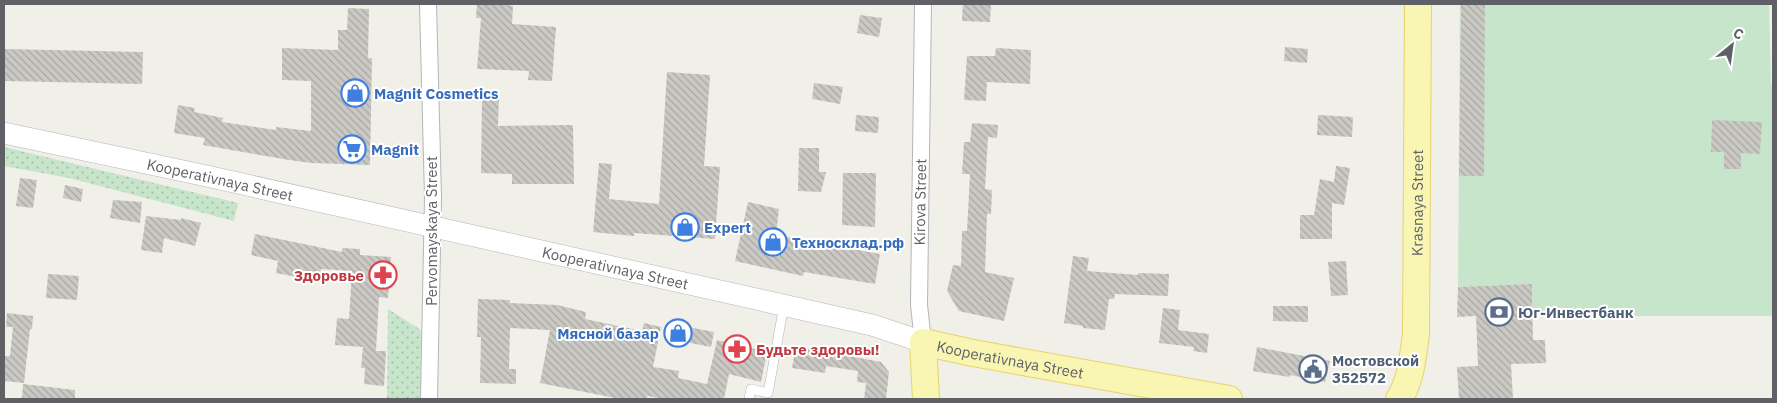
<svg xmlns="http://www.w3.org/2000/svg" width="1777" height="403" font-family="'IBM Plex Sans',sans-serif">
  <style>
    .grass { fill: url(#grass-dots) }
    .garden { fill: #c7e5cb }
    .building { fill: url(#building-back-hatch) }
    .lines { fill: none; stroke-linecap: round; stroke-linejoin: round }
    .service-casing { stroke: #b5b6bb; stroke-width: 10 }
    .minor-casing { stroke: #b5b6bb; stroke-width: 18 }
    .tertiary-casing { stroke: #b5b6bb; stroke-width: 22 }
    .primary-casing { stroke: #e7d46a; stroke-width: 28 }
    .service { stroke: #fff; stroke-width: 9 }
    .minor { stroke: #fff; stroke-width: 16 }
    .tertiary { stroke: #fff; stroke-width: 21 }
    .primary { stroke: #f9f6b4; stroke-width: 26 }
    .labels { text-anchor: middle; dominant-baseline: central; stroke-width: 4; stroke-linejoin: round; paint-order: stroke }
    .shop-label { font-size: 15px; font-weight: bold; fill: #366cbe; stroke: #fff; text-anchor: start }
    .street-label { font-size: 15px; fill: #5f6167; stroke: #fff }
    .health-label { font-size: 15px; font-weight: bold; fill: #be3a42; stroke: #fff; text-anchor: end }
    .service-label { font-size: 15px; font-weight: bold; fill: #4e5e75; stroke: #fff; text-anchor: start }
  </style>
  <defs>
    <pattern id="grass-dots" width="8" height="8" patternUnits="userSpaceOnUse" patternTransform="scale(1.25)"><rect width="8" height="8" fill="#c7e5cb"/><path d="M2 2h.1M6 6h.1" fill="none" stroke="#a5bda9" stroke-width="1.8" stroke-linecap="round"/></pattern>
    <pattern id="building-back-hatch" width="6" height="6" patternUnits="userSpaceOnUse" patternTransform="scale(1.25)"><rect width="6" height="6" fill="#cbc9c4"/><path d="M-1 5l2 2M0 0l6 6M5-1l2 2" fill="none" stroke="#a8a7a3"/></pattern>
  </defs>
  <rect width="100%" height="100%" fill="#f0efe8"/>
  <g class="grass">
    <path d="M4,147L238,203L234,221L69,178L4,166Z"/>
    <path d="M388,309L421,330L422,399H387Z"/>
  </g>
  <path class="garden" d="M1460,4H1769L1771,83L1773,89V316H1533L1532,284L1458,287Z"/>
  <g class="building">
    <path d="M477,4H501L513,6L512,24L556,27L552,81L528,80L529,71L477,69L481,18H476Z"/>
    <path d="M963,4H991L990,22L962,21Z"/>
    <path d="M1461,4H1485L1484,176H1459Z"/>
    <path d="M348,8L369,9L368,58H372L370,165L312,163L289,160L203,145L205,138L174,133L178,105L195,108L194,112L223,118L222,122L276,130V127L311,131V81L282,80V48L338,50V30H347Z"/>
    <path d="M860,15L882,18L879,37L857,33Z"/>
    <path d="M1285,47L1308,49L1307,63L1284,61Z"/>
    <path d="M996,48L1031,50L1030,84L987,82L986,101L964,100L967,56H995Z"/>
    <path d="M4,49L143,52L142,84L4,81Z"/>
    <path d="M667,72L710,75L704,166L720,167L715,239L634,233V236L593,232L599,163L612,164L609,199L659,204Z"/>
    <path d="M814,83L843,87L840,104L812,99Z"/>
    <path d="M482,97H499L498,126L573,125L574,184H512V174L481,173Z"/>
    <path d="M856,115L879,117L878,133L855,131Z"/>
    <path d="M1318,115L1353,117L1352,137L1317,135Z"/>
    <path d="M1712,120L1762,122L1760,154L1741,153V169H1724V152H1711Z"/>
    <path d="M972,123L998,125L997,138L988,137L985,189L992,190L991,214H987L985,272L1014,278L1004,321L959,311L947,291L953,265L961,266L962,231H967L970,174H962L964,142H970Z"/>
    <path d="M799,148H819V172H826L821,192L798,191Z"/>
    <path d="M1336,166L1350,168L1344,205L1332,203V239H1300V215H1314L1320,179L1334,182Z"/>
    <path d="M843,173H876L875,227L842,225Z"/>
    <path d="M20,178L37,180L33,208L16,206Z"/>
    <path d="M65,185L83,189L81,202L63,198Z"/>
    <path d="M113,200L142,202L140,223L110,218Z"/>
    <path d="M748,202L779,209L776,235L880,254L875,284L804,272L803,276L735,261Z"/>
    <path d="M146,216L181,220V218L201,223L195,246L164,238L162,253L141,250Z"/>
    <path d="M255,234L342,252V248L360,249V255L391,257L388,298L379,297L376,351H386L384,386L364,384L365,368H361L363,347L335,345L337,318L349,319L352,271L321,269L319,281L276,273L278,261L251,255Z"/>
    <path d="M1073,256L1089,258L1087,271L1138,275V273L1169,274L1168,296L1115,294L1114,299H1109L1105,330L1083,328V326L1064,323Z"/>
    <path d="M1346,261L1348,295L1331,296L1328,262Z"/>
    <path d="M48,274L79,276L77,300L46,298Z"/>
    <path d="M1532,284L1533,340H1545L1546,363L1511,364L1513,399H1459L1457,367L1478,366L1476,316L1457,317L1458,287Z"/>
    <path d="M478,299L510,300V303L557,305L586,312L585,319L642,331L644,323L661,327L653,367L679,371L678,378L707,384L717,340L767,352L761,382L729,374L724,399H665L647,396V399H620L540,383L550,330L510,328L509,369H516V384L480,383L481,337H477Z"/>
    <path d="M1273,306H1308V322L1273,321Z"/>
    <path d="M1163,308L1180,310L1178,330L1209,334L1207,353L1193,351L1194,347L1159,343Z"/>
    <path d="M7,313L33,316L32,329H30L24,383L4,381V356H10L13,327H6Z"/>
    <path d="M667,323L714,332L711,347L665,338Z"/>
    <path d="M796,346L881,362L889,372L886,399H864L866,383L857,382L858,371L826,366L825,373L792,368Z"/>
    <path d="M1257,347L1330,361L1325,382L1290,375L1289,377L1253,371Z"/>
    <path d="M23,384L75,390V399L22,398Z"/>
  </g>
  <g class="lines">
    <g class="service-casing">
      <path id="service" d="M749,399L751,389L768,393L784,305"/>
    </g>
    <g class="minor-casing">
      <g id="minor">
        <path d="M428,4L433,197L429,399"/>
        <path d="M923,4L919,305L923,342"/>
      </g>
    </g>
    <g class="tertiary-casing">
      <g id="tertiary">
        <path id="s1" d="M4,133L202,175L872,325L923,342"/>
      </g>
    </g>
    <g class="primary-casing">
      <g id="primary">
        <path id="s2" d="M926,399L923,342L973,353L1229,399"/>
        <path id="s3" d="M1399,399C1411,381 1413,356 1416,334L1418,4"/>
      </g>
    </g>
    <use href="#service" class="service"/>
    <use href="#minor" class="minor"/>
    <use href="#tertiary" class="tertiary"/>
    <use href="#primary" class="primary"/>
  </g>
  <defs>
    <g id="shop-ring" transform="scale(1.4375)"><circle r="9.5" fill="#fff" stroke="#3f7fe0" stroke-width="1.5"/><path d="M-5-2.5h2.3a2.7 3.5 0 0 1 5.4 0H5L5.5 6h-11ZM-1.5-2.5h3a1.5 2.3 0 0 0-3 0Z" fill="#3f7fe0"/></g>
    <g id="supermarket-ring" transform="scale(1.4375)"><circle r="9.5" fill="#fff" stroke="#3f7fe0" stroke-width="1.5"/><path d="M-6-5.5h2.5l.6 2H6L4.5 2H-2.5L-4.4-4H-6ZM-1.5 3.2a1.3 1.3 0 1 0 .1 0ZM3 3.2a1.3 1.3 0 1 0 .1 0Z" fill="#3f7fe0"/></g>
    <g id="pharmacy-ring" transform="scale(1.4375)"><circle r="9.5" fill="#fff" stroke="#e0444e" stroke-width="1.5"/><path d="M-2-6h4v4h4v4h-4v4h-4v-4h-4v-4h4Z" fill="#e0444e"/></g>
    <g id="bank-ring" transform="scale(1.4375)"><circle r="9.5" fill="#fff" stroke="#5c6f8a" stroke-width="1.5"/><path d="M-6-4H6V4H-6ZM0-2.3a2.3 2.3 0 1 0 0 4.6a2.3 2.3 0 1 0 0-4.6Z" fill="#5c6f8a"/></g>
    <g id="civic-ring" transform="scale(1.4375)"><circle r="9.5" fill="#fff" stroke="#5c6f8a" stroke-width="1.5"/><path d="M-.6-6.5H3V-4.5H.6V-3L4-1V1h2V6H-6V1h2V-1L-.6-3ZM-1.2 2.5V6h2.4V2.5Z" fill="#5c6f8a"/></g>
  </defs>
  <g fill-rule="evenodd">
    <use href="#shop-ring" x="355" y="93"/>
    <use href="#supermarket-ring" x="352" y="149"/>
    <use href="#shop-ring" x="685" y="227"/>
    <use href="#shop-ring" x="773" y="242"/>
    <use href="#pharmacy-ring" x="383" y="275"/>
    <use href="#bank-ring" x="1499" y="312"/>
    <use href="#shop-ring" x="678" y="333"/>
    <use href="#pharmacy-ring" x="737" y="349"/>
    <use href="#civic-ring" x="1313" y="369"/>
  </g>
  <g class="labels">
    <g class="shop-label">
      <text x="374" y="93">Magnit Cosmetics</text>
      <text x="371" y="149">Magnit</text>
      <text x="704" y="227">Expert</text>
      <text x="792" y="242">Техносклад.рф</text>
      <text x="659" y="333" text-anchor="end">Мясной базар</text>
    </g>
    <g class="street-label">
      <text stroke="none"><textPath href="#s1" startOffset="221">Kooperativnaya Street</textPath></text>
      <text transform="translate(920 202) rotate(-89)">Kirova Street</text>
      <text stroke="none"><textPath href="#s3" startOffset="199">Krasnaya Street</textPath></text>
      <text transform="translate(431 231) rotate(-90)">Pervomayskaya Street</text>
      <text stroke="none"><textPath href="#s1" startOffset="626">Kooperativnaya Street</textPath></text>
      <text stroke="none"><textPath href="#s2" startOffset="146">Kooperativnaya Street</textPath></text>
    </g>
    <g class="health-label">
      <text x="364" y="275">Здоровье</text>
      <text x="756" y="349" text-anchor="start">Будьте здоровы!</text>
    </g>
    <g class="service-label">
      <text x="1518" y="312">Юг-Инвестбанк</text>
      <text x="1332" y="360">Мостовской<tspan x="1332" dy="17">352572</tspan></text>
    </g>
  </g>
  <rect width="1777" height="403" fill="none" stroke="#5f6167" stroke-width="10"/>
  <g transform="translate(1732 45) rotate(29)" stroke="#ffffff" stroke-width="4" paint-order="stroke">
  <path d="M0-4L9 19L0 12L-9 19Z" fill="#5f6167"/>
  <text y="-8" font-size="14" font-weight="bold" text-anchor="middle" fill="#5f6167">С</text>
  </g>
</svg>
